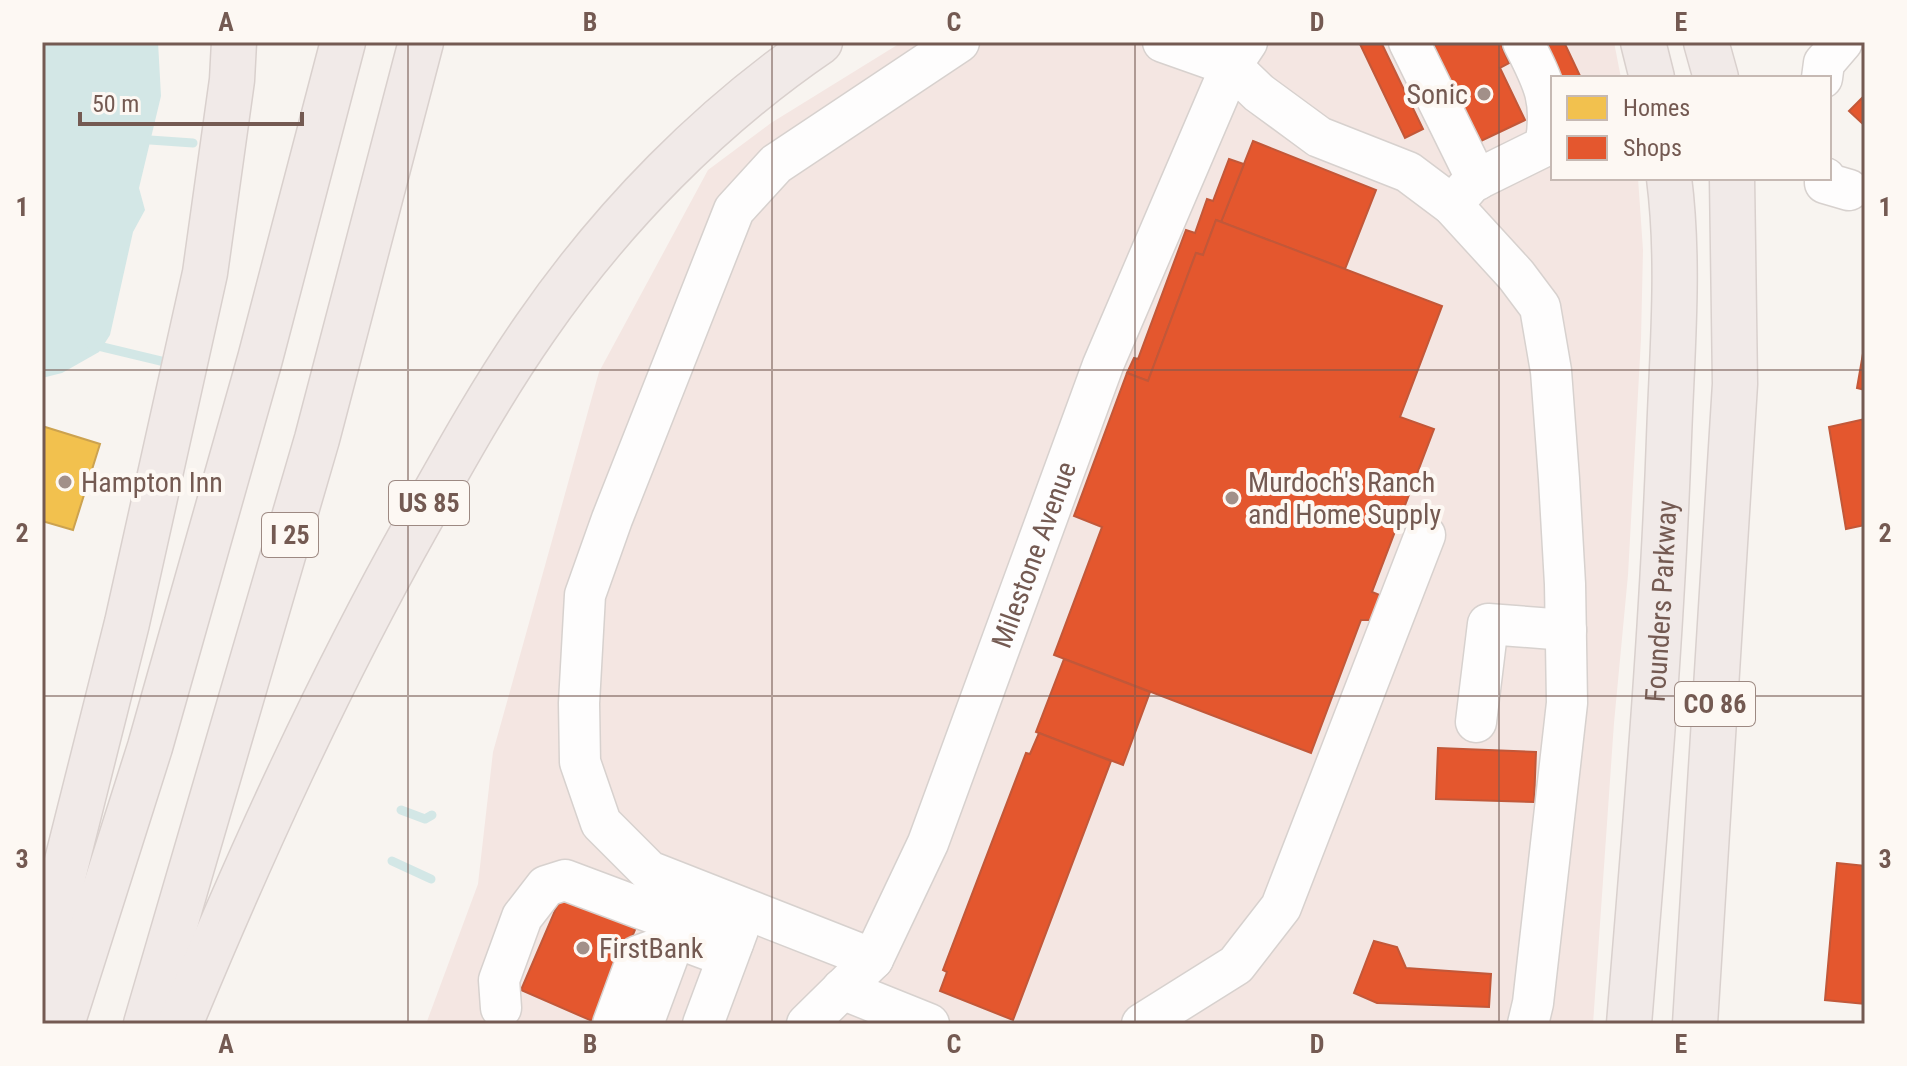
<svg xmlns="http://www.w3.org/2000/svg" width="1907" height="1066" font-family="'Roboto Condensed',sans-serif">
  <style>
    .commercial { fill: #f4e6e2 }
    .water { fill: #d3e7e6 }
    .homes { fill: #f2c14e; stroke: #cca24f; stroke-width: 2 }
    .shops { fill: #e4572e; stroke: #c25839; stroke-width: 2 }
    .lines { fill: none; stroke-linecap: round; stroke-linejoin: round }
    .stream { stroke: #d3e7e6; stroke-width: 9 }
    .minor-casing { stroke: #d7d1ce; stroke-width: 43 }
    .highway-casing { stroke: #d9d0cd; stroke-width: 47 }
    .minor { stroke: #fefdfd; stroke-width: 40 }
    .highway { stroke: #f1eae8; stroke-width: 44 }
    .grid { fill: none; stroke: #745a52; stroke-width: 2; stroke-opacity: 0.55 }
    .poi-dot { fill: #a29089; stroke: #fdf8f3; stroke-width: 3 }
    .labels { text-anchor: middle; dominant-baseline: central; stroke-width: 8; stroke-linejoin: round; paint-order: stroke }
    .shield { fill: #fdf8f3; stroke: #9d8982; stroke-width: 2 }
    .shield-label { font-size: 26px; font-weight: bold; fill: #745a52 }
    .poi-label { font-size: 28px; fill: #745a52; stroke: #fdf8f3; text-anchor: start }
    .street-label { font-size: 28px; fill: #745a52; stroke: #fdf8f3 }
    .neatline { fill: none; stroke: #745a52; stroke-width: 3 }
    .grid-label { font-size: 26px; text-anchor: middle; font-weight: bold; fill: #745a52 }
  </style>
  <rect width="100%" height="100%" fill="#f8f4f0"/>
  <path class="commercial" d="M902,42H1614L1621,78H1553V178H1638L1643,250L1641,339L1628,575L1614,723L1593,1024H426L478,884L493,752L599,372L708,170L771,123Z"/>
  <path class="water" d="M42,42H158L161,96L139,188L145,210L133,232L110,335L99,352L62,373L42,378Z"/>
  <path class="homes" d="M42,426L100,444L73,530L42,521Z"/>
  <g class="shops">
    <path d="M1359,42H1381L1423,129L1405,138Z"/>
    <path d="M1432,42H1500L1509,63L1500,68L1525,120L1479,142Z"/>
    <path d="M1542,42H1564L1581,78H1559Z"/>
    <path d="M1865,95V126L1849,111Z"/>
    <path d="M1253,141L1376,190L1345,269L1221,222Z"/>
    <path d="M1229,159L1244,164L1221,222L1216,220L1203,255L1196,253L1148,381L1127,373L1134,358L1138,359L1186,230L1195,233L1207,199L1213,201Z"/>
    <path d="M1216,220L1442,306L1400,417L1434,429L1372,592L1387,598L1379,620H1361L1311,753L1054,655L1102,527L1074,516L1127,373L1148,381L1196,253L1203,255Z"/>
    <path d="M1865,342V390L1857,388Z"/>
    <path d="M1865,419V525L1846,529L1829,427Z"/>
    <path d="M1064,659L1150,692L1123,765L1036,732Z"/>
    <path d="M1039,733L1111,761L1013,1020L940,991L947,972L943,970L1026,753L1030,754Z"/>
    <path d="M1438,748L1536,752L1534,802L1436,799Z"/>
    <path d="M1837,863L1865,866V1004L1825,1000Z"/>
    <path d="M563,892L637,925L617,972L599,1024L521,990Z"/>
    <path d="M1374,941L1397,947L1406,968L1491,974L1489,1007L1377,1003L1354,993Z"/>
  </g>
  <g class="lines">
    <g class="stream">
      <path d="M150,140L193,143"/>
      <path d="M90,344L165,362"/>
      <path d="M401,810L425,819L432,815"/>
      <path d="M392,861L431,879"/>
    </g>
    <g class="minor-casing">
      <g id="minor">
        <path d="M1163,42L1231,66L1259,93L1319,137L1408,172L1452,205L1516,275L1540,307L1551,371L1559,479L1565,584L1567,703L1533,1003L1528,1024"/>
        <path d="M1409,42L1477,180"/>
        <path d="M1822,78L1824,63L1842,42"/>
        <path d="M1825,178V183L1849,190"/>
        <path d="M1452,205L1472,182L1545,146C1554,101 1543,81 1523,42"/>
        <path d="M1476,722L1488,624L1566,630"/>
        <path d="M873,959L649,871L601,823L580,762L579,703L585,595L612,519L734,210L776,164L959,42"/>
        <path d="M842,989L929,1024"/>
        <path d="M501,1008L499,980L522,917L546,886L565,880L733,943"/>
        <path d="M613,1024L638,956L673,943"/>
        <path d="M643,1024L673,943L682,940L717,953"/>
        <path d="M703,1024L738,930"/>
        <path id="s1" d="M807,1024L873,959L928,843L1103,365L1231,66L1247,42"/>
        <path d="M1142,1024L1236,965L1281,907L1425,535"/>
      </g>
    </g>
    <g class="highway-casing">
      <g id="highway">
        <path d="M1643,42L1652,78"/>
        <path d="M1706,42L1716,78"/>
        <path d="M42,987L64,873L127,623L205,273L232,80L234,42"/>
        <path d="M62,1024L150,747L260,359L343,42"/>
        <path d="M146,1024L317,439L421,42"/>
        <path d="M180,1024C251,853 327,685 418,523C455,457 492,390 536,327C612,217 710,117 820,42"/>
        <path id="s2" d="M1629,1024C1645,829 1662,634 1669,438C1672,352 1680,263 1669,178"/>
        <path d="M1695,1024L1735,384L1732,178"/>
      </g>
    </g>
    <use href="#minor" class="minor"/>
    <use href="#highway" class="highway"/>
  </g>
  <path class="grid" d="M408,42V1024M772,42V1024M1135,42V1024M1499,42V1024M42,370H1865M42,696H1865"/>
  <g class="poi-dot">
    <circle cx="1484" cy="94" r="8"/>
    <circle cx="65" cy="482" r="8"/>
    <circle cx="1232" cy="498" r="8"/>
    <circle cx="583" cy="948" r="8"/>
  </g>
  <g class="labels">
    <g class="shield">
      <rect x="389" y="481" width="80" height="44" rx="6"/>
      <rect x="262" y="513" width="56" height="44" rx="6"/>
      <rect x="1675" y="682" width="80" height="44" rx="6"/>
    </g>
    <g class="shield-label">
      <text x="429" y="503">US 85</text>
      <text x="290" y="535">I 25</text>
      <text x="1715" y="704">CO 86</text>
    </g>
    <g class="poi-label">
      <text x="1468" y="94" text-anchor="end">Sonic</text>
      <text x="81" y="482">Hampton Inn</text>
      <text x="1248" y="482">Murdoch's Ranch<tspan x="1248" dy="32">and Home Supply</tspan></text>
      <text x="599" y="948">FirstBank</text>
    </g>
    <g class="street-label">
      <text stroke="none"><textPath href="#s1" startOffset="528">Milestone Avenue</textPath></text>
      <text stroke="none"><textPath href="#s2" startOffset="424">Founders Parkway</textPath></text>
    </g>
  </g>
  <rect width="1907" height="1066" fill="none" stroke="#fdf8f3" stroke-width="88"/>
  <rect x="1551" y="76" width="280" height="104" fill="#fdf8f3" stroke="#c6b9b3" stroke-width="2"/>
  <rect x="1567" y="96" width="40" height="24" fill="#f2c14e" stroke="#c6b9b3" stroke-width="2"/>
  <text x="1623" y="116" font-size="24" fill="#745a52">Homes</text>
  <rect x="1567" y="136" width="40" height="24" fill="#e4572e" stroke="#c6b9b3" stroke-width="2"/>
  <text x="1623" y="156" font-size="24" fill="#745a52">Shops</text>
  <path d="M80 112v12h222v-12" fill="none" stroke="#745a52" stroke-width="4"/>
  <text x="92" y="112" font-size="24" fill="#745a52" stroke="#fdf8f3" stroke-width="6" paint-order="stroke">50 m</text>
  <rect x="44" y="44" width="1819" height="978" class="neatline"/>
  <g class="grid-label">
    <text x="226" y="31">A</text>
    <text x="590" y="31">B</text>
    <text x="954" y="31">C</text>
    <text x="1317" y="31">D</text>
    <text x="1681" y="31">E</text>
    <text x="22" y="216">1</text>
    <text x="1885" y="216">1</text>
    <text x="22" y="542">2</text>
    <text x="1885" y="542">2</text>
    <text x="22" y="868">3</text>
    <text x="1885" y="868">3</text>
    <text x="226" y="1053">A</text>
    <text x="590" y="1053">B</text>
    <text x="954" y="1053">C</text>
    <text x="1317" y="1053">D</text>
    <text x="1681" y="1053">E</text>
  </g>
</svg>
